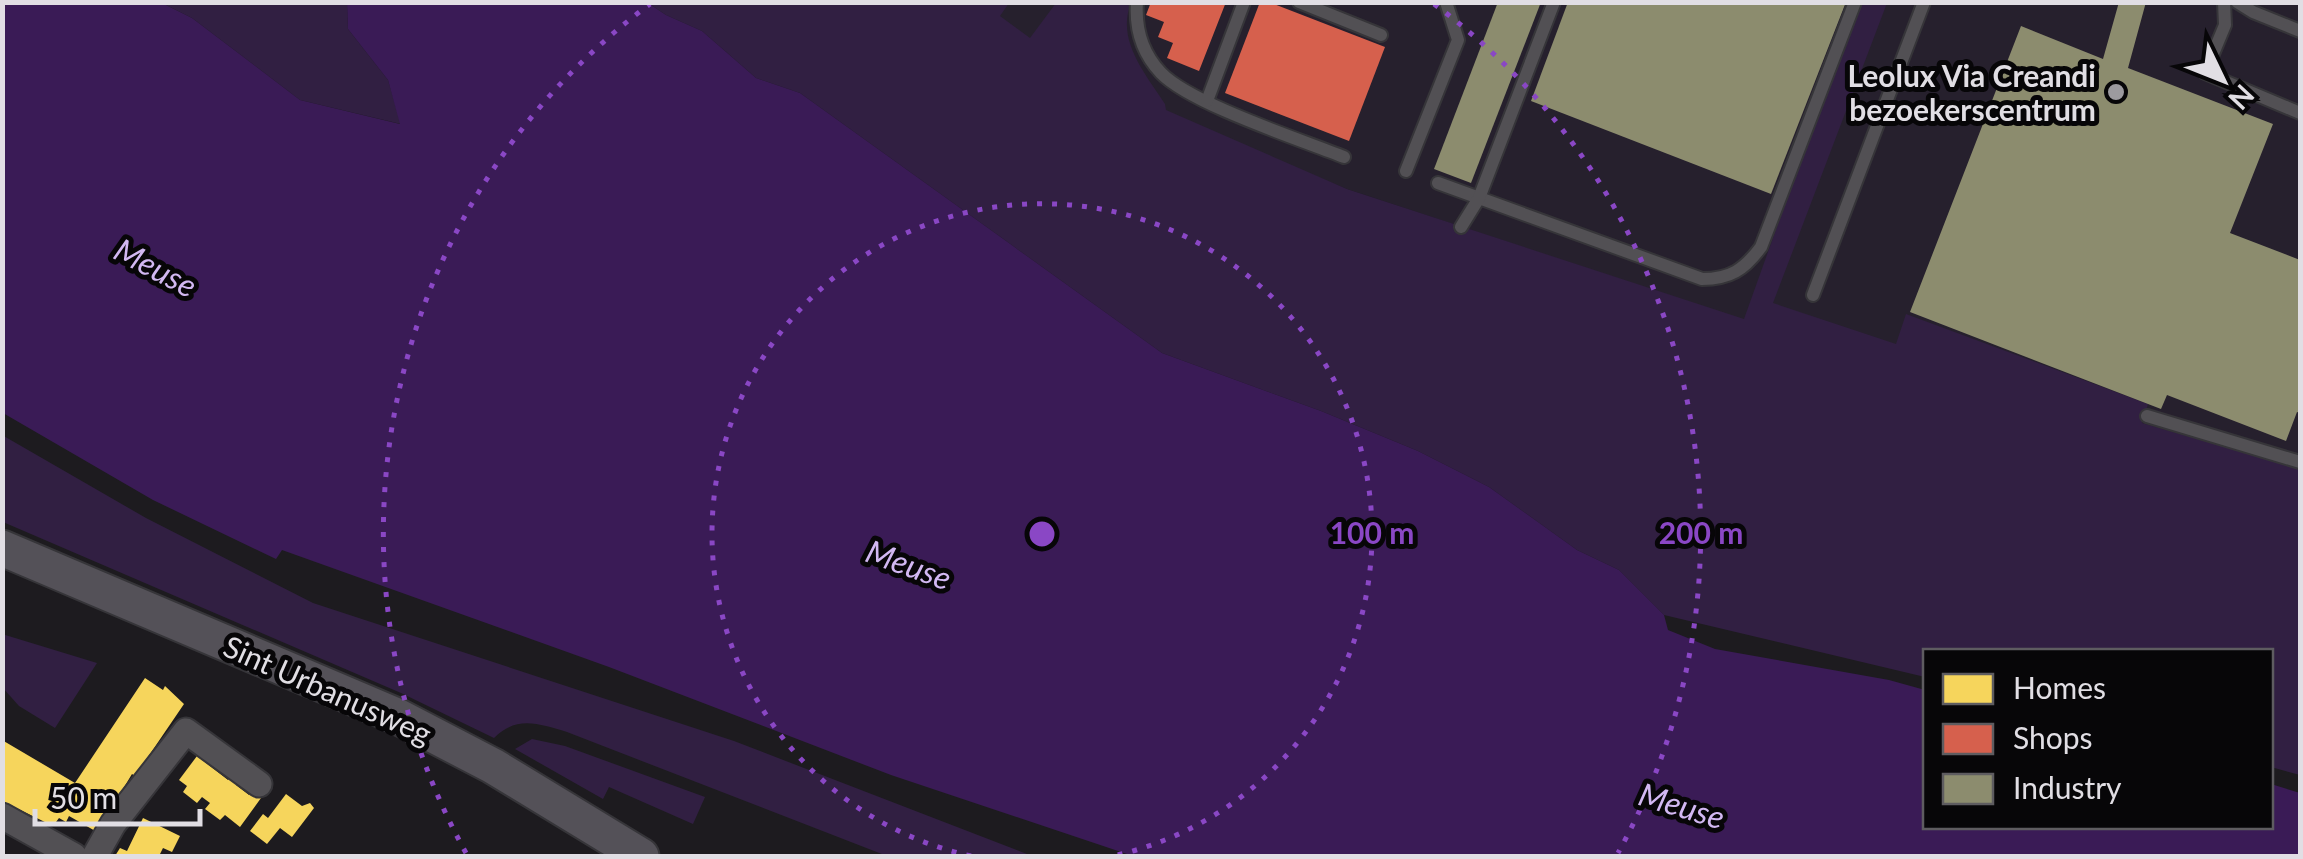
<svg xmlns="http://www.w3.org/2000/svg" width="2303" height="859" font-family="Lato,sans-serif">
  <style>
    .built { fill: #26202d }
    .green { fill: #311f42 }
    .water { fill: #3a1b56 }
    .homes { fill: #f6d55c }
    .shops { fill: #d6604d }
    .industry { fill: #8c8c6e }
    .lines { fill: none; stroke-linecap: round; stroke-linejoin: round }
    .lane-casing { stroke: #363539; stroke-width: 16 }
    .street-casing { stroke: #363539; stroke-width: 29 }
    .secondary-casing { stroke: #363539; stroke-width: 39 }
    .lane { stroke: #525054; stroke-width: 12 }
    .street { stroke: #525054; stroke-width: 25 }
    .secondary { stroke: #545158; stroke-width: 35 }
    .ring { fill: none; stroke: #8a47c5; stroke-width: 5; stroke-dasharray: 5 10 }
    .poi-dot { fill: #9c9a9f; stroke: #070608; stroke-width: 4 }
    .labels { text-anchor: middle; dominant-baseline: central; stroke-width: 10; stroke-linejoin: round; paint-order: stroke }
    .poi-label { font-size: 30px; font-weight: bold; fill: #e1dee4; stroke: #070608; text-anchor: end }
    .street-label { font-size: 30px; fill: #e1dee4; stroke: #070608 }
    .water-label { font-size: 32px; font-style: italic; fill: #d2b8f2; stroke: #070608 }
    .centre { fill: #8a47c5; stroke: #070608; stroke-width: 5 }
    .ring-label { font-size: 30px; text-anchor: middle; font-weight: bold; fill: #8a47c5; stroke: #070608; stroke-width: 10; stroke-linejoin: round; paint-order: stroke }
  </style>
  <rect width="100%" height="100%" fill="#1d1b1f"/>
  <path class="built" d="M944,3H2300V464L2172,440L1744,320L1347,189L1156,110Z"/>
  <g class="green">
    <path d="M162,3H347L348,29L388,80L401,124L300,100L192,18Z"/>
    <path d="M648,3H1009L1000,16L1030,38L1056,3H1131C1116,40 1145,73 1165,104L1166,110L1347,189L1744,319L1857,3H1887L1773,303L1896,344L1906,314L2148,404L2142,423L2300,469V775L2271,767L2270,652H1926L1925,677L1664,615L1619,570L1577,550L1489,487L1418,451L1321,411L1162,353L800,93L756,78L702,31L666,15Z"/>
    <path d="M2,435L146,518L313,603L734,741L1032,856H887L567,732C539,724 517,715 494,738L401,693L3,522Z"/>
    <path d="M2,634L97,663L55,728L19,706L3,688Z"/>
    <path d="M532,739L565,746L705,797L693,824L609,787L603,799L515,749Z"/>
  </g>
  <path class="water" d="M2,3H162L192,18L300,100L400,124L388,80L348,29L347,3H648L666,15L702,31L756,78L800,93L1162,353L1321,411L1418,451L1489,487L1577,550L1619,570L1664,615L1668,630L1715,649L1889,680L1925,690L1926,826H2270L2271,784L2300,793V856H1133L891,775L609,667L282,550L276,559L153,500L3,413Z"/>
  <g class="homes">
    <path d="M145,678L163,690L165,686L184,704L135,776L132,774L97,832L69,816L66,822L59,818L53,826L2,801V740L75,783Z"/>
    <path d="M197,756L228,780L231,776L238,782L236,785L249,795L251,790L261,798L240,827L225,815L220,820L205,809L210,803L202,797L197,803L183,792L187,786L179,780Z"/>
    <path d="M286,794L302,806L310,803L314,808L292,837L280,828L267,844L250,831L263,814L268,818Z"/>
    <path d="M143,818L180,836L172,852L163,848L159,856H115L120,848L127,851Z"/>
  </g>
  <g class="shops">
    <path d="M1151,2H1226L1199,71L1167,58L1173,43L1158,37L1164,22L1146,15Z"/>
    <path d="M1260,2H1269L1385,47L1349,141L1225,93Z"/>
  </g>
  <g class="industry">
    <path d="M1498,2H1541L1471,183L1434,169Z"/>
    <path d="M1568,2H1846L1771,194L1531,101Z"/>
    <path d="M2119,2H2146L2128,68L2273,124L2230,233L2300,260V413L2297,412L2286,441L2167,395L2161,409L1910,312L2021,26L2103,59Z"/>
  </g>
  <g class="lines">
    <g class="lane-casing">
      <g id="lane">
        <path d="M1137,2C1135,29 1142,53 1161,73C1191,104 1299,139 1344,157"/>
        <path d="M1299,2L1381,35"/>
        <path d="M2224,2L2225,25L2205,73L2300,113"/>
        <path d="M2237,2L2253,12L2300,31"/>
        <path d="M1207,101L1244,2"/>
        <path d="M1406,171L1458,40L1446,2"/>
        <path d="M1438,183L1702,279C1730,279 1744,270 1761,247L1855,2"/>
        <path d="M1461,227L1479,198L1554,2"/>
        <path d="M1813,295L1924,2"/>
        <path d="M2147,416L2300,462"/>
      </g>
    </g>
    <g class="street-casing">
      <g id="street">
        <path d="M2,816L74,856"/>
        <path d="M95,856L113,824L186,731L259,784"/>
      </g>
    </g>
    <g class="secondary-casing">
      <path id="secondary" d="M2,548L397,716L493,766L641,856"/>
    </g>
    <use href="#lane" class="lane"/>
    <use href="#street" class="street"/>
    <use href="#secondary" class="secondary"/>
  </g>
  <g class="ring">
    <path d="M971 856A330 330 0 1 1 1113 856"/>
    <path d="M466 853A659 659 0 0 1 650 4M1434 4A659 659 0 0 1 1618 853"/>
  </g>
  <circle class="poi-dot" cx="2116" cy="92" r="10"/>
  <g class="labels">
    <g class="poi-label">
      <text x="2096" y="75">Leolux Via Creandi<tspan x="2096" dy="34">bezoekerscentrum</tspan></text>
    </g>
    <g class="street-label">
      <text transform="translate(328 689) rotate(24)">Sint Urbanusweg</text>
    </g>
    <g class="water-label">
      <text transform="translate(156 267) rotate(28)">Meuse</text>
      <text transform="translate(909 564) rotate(20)">Meuse</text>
      <text transform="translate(1682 805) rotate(17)">Meuse</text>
    </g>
  </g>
  <circle cx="1042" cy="534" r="15" class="centre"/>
  <g class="ring-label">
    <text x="1372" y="544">100 m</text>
    <text x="1701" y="544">200 m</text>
  </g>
  <rect width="2303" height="859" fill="none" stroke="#e1dee4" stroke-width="10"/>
  <rect x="1923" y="649" width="350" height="180" fill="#070608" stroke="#5e5c60" stroke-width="2.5"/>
  <rect x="1943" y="674" width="50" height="30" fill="#f6d55c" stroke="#5e5c60" stroke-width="2.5"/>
  <text x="2013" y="699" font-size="30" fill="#e1dee4">Homes</text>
  <rect x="1943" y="724" width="50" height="30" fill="#d6604d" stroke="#5e5c60" stroke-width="2.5"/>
  <text x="2013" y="749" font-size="30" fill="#e1dee4">Shops</text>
  <rect x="1943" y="774" width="50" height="30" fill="#8c8c6e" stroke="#5e5c60" stroke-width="2.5"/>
  <text x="2013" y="799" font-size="30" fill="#e1dee4">Industry</text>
  <g transform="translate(2223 80) rotate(133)" stroke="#070608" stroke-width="8" paint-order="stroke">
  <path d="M0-8L18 38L0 25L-18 38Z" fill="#e1dee4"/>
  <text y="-15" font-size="28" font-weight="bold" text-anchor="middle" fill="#e1dee4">N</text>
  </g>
  <path d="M35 809v15h165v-15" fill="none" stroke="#e1dee4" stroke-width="5"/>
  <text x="50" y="809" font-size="30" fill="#e1dee4" stroke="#070608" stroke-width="8" paint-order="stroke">50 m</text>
</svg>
